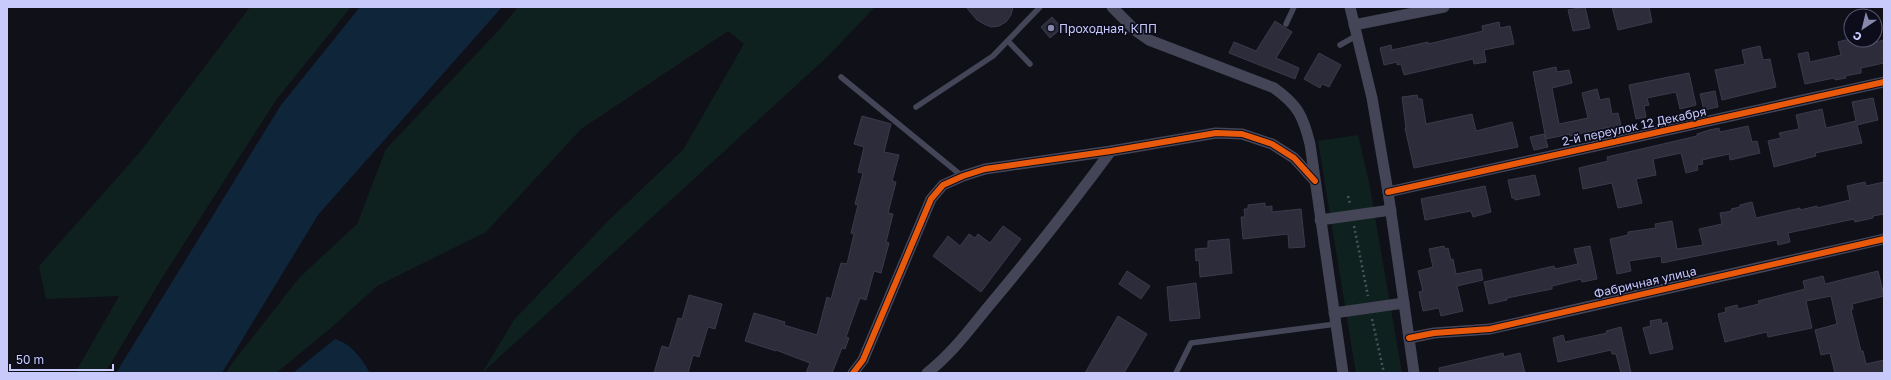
<svg xmlns="http://www.w3.org/2000/svg" width="1891" height="380" font-family="'Golos Text',sans-serif">
  <style>
    .green { fill: #0f211f }
    .water { fill: #0e253a }
    .building { fill: #2c2c3a; stroke: #3a3a4c }
    .lines { fill: none; stroke-linecap: round; stroke-linejoin: round }
    .path { stroke: #46545c; stroke-width: 2.5; stroke-dasharray: 2 3; stroke-linecap: butt }
    .service { stroke: #444658; stroke-width: 5.5 }
    .minor { stroke: #444658; stroke-width: 11 }
    .cycleway-casing { stroke: #0c0c1b; stroke-width: 8 }
    .cycleway { stroke: #e8590c; stroke-width: 6 }
    .poi-dot { fill: #8889ac; stroke: #0c0c1b; stroke-width: 1.5 }
    .labels { text-anchor: middle; dominant-baseline: central; stroke-width: 3.5; stroke-linejoin: round; paint-order: stroke }
    .poi-label { font-size: 12px; fill: #c8cafc; stroke: #0c0c1b; text-anchor: start }
    .street-label { font-size: 12px; fill: #c8cafc; stroke: #0c0c1b }
  </style>
  <rect width="100%" height="100%" fill="#101018"/>
  <g class="green">
    <path d="M250,7H351L276,100L165,273L105,373H75L119,296L46,299L39,266L140,152Z"/>
    <path d="M518,7H875L827,57L482,373L514,320L608,221L683,150L744,44L728,31L581,129L486,232L377,286L332,327L276,373H226L230,366L299,278L357,224L386,149L500,29Z"/>
    <path d="M1358,135L1369,182L1402,373H1356L1318,141Z"/>
  </g>
  <g class="water">
    <path d="M360,7H502L318,215L222,373H116L281,105Z"/>
    <path d="M335,339C353,345 361,358 370,373H293Z"/>
  </g>
  <g class="building">
    <path d="M966,7H1013L1011,15L1006,22L999,26L991,27L984,24L977,20Z"/>
    <path d="M1585,7L1590,28L1573,31L1568,10Z"/>
    <path d="M1612,7H1649L1652,22L1618,30Z"/>
    <path d="M1052,17L1062,28L1050,38L1041,27Z"/>
    <path d="M1275,21L1292,32L1276,58L1299,68L1295,79L1229,53L1234,42L1256,51Z"/>
    <path d="M1499,22L1500,28L1510,26L1514,44L1484,50L1486,62L1474,64L1473,59L1404,75L1401,64L1397,65V62L1384,65L1380,48L1391,45L1392,50L1428,42V44L1483,31L1482,26Z"/>
    <path d="M1845,40H1871L1872,43L1884,40V63L1861,68V73L1845,76L1846,78L1835,80L1834,78L1805,84L1798,54L1808,52L1810,62L1841,55L1838,42Z"/>
    <path d="M1760,46L1763,60L1770,59L1776,87L1722,100L1715,70L1745,64L1742,50Z"/>
    <path d="M1319,53L1341,65L1329,87L1322,84L1320,88L1304,79Z"/>
    <path d="M1556,67L1557,72L1569,70L1572,83L1552,88L1559,124L1588,118L1582,93L1597,89L1600,100L1609,98L1612,114L1618,113L1621,126L1611,129L1610,127L1570,136V134L1546,139L1533,72Z"/>
    <path d="M1689,73L1696,105L1680,109L1676,92L1647,98L1649,105L1644,106L1646,117L1636,119L1629,85Z"/>
    <path d="M1715,91L1718,107L1704,110L1700,94Z"/>
    <path d="M1417,95L1418,99H1422L1426,124L1472,114L1476,131L1512,122L1518,147L1414,168L1405,128H1406L1402,97Z"/>
    <path d="M1873,98L1878,120L1857,125L1862,143L1815,153L1816,156L1774,167L1768,141L1781,138L1779,133L1799,129L1796,115L1822,109L1826,128L1856,121L1852,102Z"/>
    <path d="M862,116L891,124L884,152L899,155L892,181L896,182L888,213L893,214L886,242L889,243L881,273L874,271L866,300L860,298L846,337L849,338L845,349L842,348L832,373H806L810,363L776,350V351L745,341L754,313L785,322L784,325L817,335L827,297L831,299L841,263L847,264L854,234L851,233L858,205L855,204L863,173L858,172L864,147L854,144Z"/>
    <path d="M1748,126L1752,142L1757,141L1760,153L1730,160L1729,154L1702,160L1703,164L1697,165L1698,170L1686,173L1681,153L1653,159L1656,175L1636,179L1642,203L1618,208L1612,183L1583,189L1579,168L1608,161L1607,157L1697,136V134L1709,130L1719,128L1720,132Z"/>
    <path d="M1544,134L1548,147L1534,150L1530,137Z"/>
    <path d="M1535,175L1540,195L1515,200V198H1512L1508,180Z"/>
    <path d="M1865,182L1866,186L1884,182V214L1873,216V218L1855,222L1854,219L1788,233L1790,242L1778,245L1777,240L1662,263L1661,256L1629,261L1631,271L1617,274L1610,239L1628,235V232L1656,228L1655,224L1672,221L1677,249L1703,245L1699,229L1722,224L1720,213L1732,211L1731,209L1740,207V205L1752,202L1756,218L1800,208V210L1817,206V208L1850,200L1847,186Z"/>
    <path d="M1485,186L1491,212L1473,217L1471,211L1425,220L1421,199Z"/>
    <path d="M1265,203V207L1272,206V212L1301,209L1305,247L1289,248L1288,234L1243,239L1241,217H1245L1244,209H1248V205Z"/>
    <path d="M1003,226L1021,239L981,292L933,256L948,236L960,246L969,234L975,238L978,234L990,243Z"/>
    <path d="M1229,239L1232,273L1200,277L1199,260L1196,261L1195,249L1208,248V241Z"/>
    <path d="M1444,246L1445,249L1448,248L1451,260L1453,259L1456,274L1481,269L1483,280L1457,286L1463,311L1441,316L1439,308L1423,311L1419,292L1423,291L1418,271L1433,267L1429,249Z"/>
    <path d="M1590,246L1597,279L1582,282L1581,279L1552,286V289L1507,298V300L1489,304L1484,282L1554,266L1555,269L1578,264L1574,249Z"/>
    <path d="M1127,271L1150,286L1141,299L1119,284Z"/>
    <path d="M1878,271L1884,296L1852,304L1853,309L1851,310L1861,351H1863L1866,364L1884,360V373H1835L1830,353L1821,355L1815,330L1837,324L1831,296L1806,301L1812,328L1768,337L1767,332L1725,342L1718,314L1726,312L1725,308L1737,305L1738,309L1759,304L1758,301L1805,289L1803,281L1823,276L1825,284Z"/>
    <path d="M1196,283L1200,318L1170,321L1167,287Z"/>
    <path d="M689,295L722,304L715,329L708,327L699,357L693,355L688,373H654L662,346L669,348L678,318L682,319Z"/>
    <path d="M1118,316L1147,334L1124,373H1085Z"/>
    <path d="M1661,319L1662,324L1667,322L1673,349L1650,354L1643,328L1651,326L1650,321Z"/>
    <path d="M1621,327L1631,373H1621L1616,354H1612L1611,350L1558,362L1553,338L1563,335L1565,342L1607,333L1606,331Z"/>
    <path d="M1503,353L1504,357L1520,353L1525,373H1440L1439,368Z"/>
  </g>
  <g class="lines">
    <g class="path">
      <path d="M1348,196L1350,204"/>
      <path d="M1354,226L1368,296"/>
      <path d="M1372,319L1384,373"/>
    </g>
    <g class="service">
      <path d="M1286,24L1294,7"/>
      <path d="M1008,41L1030,64"/>
      <path d="M1340,45L1356,36"/>
      <path d="M841,77L962,176"/>
      <path d="M916,107L993,56L1040,7"/>
      <path d="M1176,373L1191,343L1336,324"/>
    </g>
    <g class="minor">
      <path d="M1112,7L1136,31L1149,40L1274,88C1298,105 1303,116 1310,144L1343,373"/>
      <path d="M1350,7L1372,98L1388,192L1414,373"/>
      <path d="M1354,25L1444,7"/>
      <path d="M1388,192L1884,82"/>
      <path d="M1320,220L1391,210"/>
      <path d="M1334,313L1404,303"/>
      <path d="M1409,338L1434,333L1490,329L1884,239"/>
      <path d="M853,373L863,360L931,199L943,185L963,176L985,169L1111,151L1216,133L1242,134L1272,144L1294,158L1315,181"/>
      <path d="M927,373C953,353 972,326 993,301C1034,252 1073,202 1111,151"/>
    </g>
    <g class="cycleway-casing">
      <g id="cycleway">
        <path d="M1388,192L1884,82"/>
        <path d="M1409,338L1434,333L1490,329L1884,239"/>
        <path d="M853,373L863,360L931,199L943,185L963,176L985,169L1111,151L1216,133L1242,134L1272,144L1294,158L1315,181"/>
      </g>
    </g>
    <use href="#cycleway" class="cycleway"/>
  </g>
  <circle class="poi-dot" cx="1051" cy="28" r="4"/>
  <g class="labels">
    <g class="poi-label">
      <text x="1059" y="28">Проходная, КПП</text>
    </g>
    <g class="street-label">
      <text transform="translate(1634 126) rotate(-12)">2-й переулок 12 Декабря</text>
      <text transform="translate(1645 282) rotate(-13)">Фабричная улица</text>
    </g>
  </g>
  <rect width="1891" height="380" fill="none" stroke="#c8cafc" stroke-width="16"/>
  <g transform="translate(1863 28) rotate(215)"><circle r="19" fill="#0c0c1b" stroke="#575875"/>
  <path d="M0-3L7 15L0 10L-7 15Z" fill="#8889ac"/>
  <text y="-6" font-size="11" font-weight="bold" text-anchor="middle" fill="#c8cafc">С</text>
  </g>
  <path d="M10 364v6h103v-6" fill="none" stroke="#c8cafc" stroke-width="2"/>
  <text x="16" y="364" font-size="12" fill="#c8cafc" stroke="#0c0c1b" stroke-width="3" paint-order="stroke">50 m</text>
</svg>
